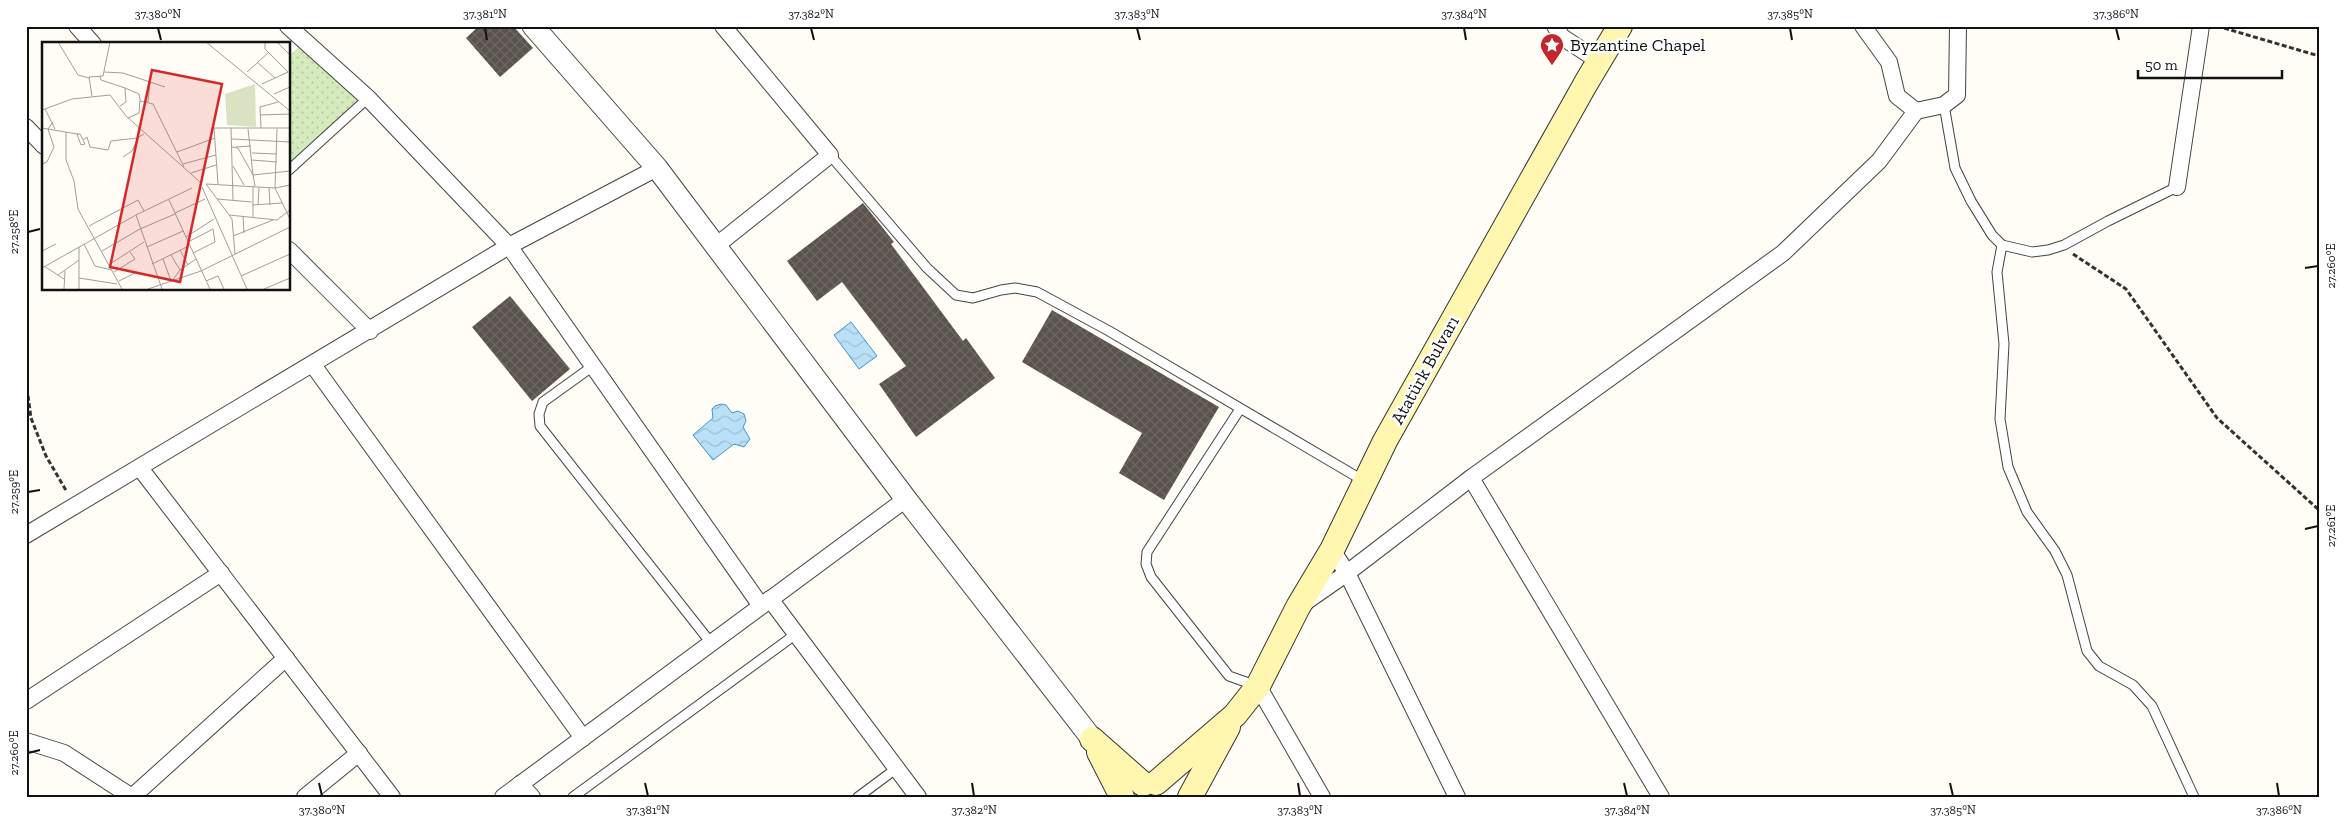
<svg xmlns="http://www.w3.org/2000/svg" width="2345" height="823" font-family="'Zilla Slab',serif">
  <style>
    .park { fill: url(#park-dots) }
    .water { fill: url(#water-waves); stroke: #3f96cf }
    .building { fill: url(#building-cross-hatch) }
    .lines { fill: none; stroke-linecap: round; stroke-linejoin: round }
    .service-casing { stroke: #444; stroke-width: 11 }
    .minor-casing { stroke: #444; stroke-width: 18 }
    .tertiary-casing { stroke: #444; stroke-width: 23 }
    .secondary-casing { stroke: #333; stroke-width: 26 }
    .path { stroke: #333; stroke-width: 3; stroke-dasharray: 5 2.5; stroke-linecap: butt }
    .service { stroke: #fff; stroke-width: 9 }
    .minor { stroke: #fff; stroke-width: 16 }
    .tertiary { stroke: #fff; stroke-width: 21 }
    .secondary { stroke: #fff6b0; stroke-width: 24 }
    .ticks { fill: none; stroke: #111; stroke-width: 2 }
    .labels { text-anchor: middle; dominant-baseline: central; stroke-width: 5; stroke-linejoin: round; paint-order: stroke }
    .poi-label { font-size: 18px; fill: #111; stroke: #fff; text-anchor: start }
    .street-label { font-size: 18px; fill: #111; stroke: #fff }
    .inset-road { fill: none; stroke: #a09f9a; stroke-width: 1 }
    .view { fill: #d62828; fill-opacity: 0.15; stroke: #d62828; stroke-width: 2.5 }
    .inset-edge { fill: none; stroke: #111; stroke-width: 2.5 }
    .neatline { fill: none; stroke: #111; stroke-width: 2 }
    .ticks-label { font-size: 12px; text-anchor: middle; fill: #111 }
  </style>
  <defs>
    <pattern id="park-dots" width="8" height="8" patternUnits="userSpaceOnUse" patternTransform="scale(1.25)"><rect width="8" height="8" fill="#d5ebbd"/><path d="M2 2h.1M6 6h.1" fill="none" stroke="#b6c8a1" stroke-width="1.8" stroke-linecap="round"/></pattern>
    <pattern id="water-waves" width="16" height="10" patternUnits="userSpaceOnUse" patternTransform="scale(1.25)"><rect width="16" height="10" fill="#b9e0f7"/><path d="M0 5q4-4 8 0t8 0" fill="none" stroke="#9ebfd3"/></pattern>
    <pattern id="building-cross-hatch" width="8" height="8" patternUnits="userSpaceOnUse" patternTransform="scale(1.25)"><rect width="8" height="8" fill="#5a524d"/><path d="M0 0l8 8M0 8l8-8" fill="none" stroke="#6d6662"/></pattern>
  </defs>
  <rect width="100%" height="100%" fill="#fffdf5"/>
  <path class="park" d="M301,45L359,101L289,165V56Z"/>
  <g class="water">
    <path d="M851,322L877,356L859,369L834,335Z"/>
    <path d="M721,404L726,405L732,413L738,411L744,414L746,421L743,427L750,439L744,447L734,444L713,460L693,435L713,418L712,409L715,406Z"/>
  </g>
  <g class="building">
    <path d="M479,26H513L533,48L500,77L466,38Z"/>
    <path d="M863,203L894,242L891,244L963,341L966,338L995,378L916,437L879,384L906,366L842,282L817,301L787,261Z"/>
    <path d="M510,296L570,369L532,401L472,327Z"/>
    <path d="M1052,310L1219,407L1164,500L1119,473L1142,433L1022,362Z"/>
  </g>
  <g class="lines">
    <g class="service-casing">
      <g id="service">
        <path d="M1944,105L1955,168L1971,201L1992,235L2002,245L2032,252L2048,250L2064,245L2108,221L2177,187"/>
        <path d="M830,155L927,268L956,295L973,298L1001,290L1015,288L1037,292L1109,331L1364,481"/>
        <path d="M289,170L368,98"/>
        <path d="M2002,245L1997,272L2004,344L2000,419L2008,467L2027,512L2055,551L2067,575L2087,651L2099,666L2133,685L2152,706L2194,797"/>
        <path d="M593,366L543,402L539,414L540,426L711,643"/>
        <path d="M1240,409L1147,552L1146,564L1151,577L1229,676L1257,686"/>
        <path d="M573,797L796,634"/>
        <path d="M858,797L897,768"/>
      </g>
    </g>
    <g class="minor-casing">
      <g id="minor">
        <path d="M77,26L93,44"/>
        <path d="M288,26L368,98L509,246L761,606"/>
        <path d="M1555,26L1562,37L1599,61"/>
        <path d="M1863,26L1889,62L1897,96L1916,111"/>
        <path d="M26,127L44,146"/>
        <path d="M2177,187L2201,26"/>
        <path d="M717,245L830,155L723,26"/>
        <path d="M289,250L370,331"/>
        <path d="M313,365L583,738"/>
        <path d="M140,468L392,797"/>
        <path d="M1471,478L1661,797"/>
        <path d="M26,535L509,246L657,168"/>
        <path d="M1332,550L1347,573L1457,797"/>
        <path d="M770,599L918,797"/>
        <path d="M1304,603L1347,573L1471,478L1783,253L1879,161L1916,111L1944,105L1957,95L1958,26"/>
        <path d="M1258,686L1322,797"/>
        <path d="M26,701L221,573"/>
        <path d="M26,741L64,753L132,797"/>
        <path d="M520,784L532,797"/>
        <path d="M132,797L286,658"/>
        <path d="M305,797L359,753"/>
        <path d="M503,797L906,499"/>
      </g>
    </g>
    <g class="tertiary-casing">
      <path id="tertiary" d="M533,26L657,168L906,499L1092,739"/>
    </g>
    <g class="secondary-casing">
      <g id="secondary">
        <path d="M1092,739L1143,784"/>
        <path d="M1099,752L1122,797"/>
        <path d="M1156,783L1235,715L1258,686L1298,607L1332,550L1385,441L1586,83L1620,26"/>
        <path d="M1190,797L1228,727"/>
      </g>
    </g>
    <g class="path">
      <path d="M2217,26L2319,56"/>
      <path d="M2073,254L2126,289L2217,418L2319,510"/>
      <path d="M26,381L31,418L46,456L67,492"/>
    </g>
    <use href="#service" class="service"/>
    <use href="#minor" class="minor"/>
    <use href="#tertiary" class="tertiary"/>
    <use href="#secondary" class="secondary"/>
  </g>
  <path class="ticks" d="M158,28L161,40M485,28L487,40M811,28L814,40M1137,28L1140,40M1464,28L1466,40M1790,28L1792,40M2116,28L2119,40M28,232L40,229M2305,268L2318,266M28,492L40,490M2305,529L2318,526M28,753L40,750M319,783L322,796M645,783L648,796M972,783L974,796M1298,783L1300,796M1624,783L1627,796M1950,783L1953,796M2277,783L2279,796"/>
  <defs>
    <g id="sight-pin" transform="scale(1.25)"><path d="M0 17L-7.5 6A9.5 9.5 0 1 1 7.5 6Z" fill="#c4262e" stroke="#fff"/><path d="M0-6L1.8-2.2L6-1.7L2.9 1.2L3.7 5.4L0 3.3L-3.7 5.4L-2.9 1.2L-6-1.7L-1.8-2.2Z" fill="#fff"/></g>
  </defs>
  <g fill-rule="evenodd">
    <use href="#sight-pin" x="1552" y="45"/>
  </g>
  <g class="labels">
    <g class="poi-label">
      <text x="1570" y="45">Byzantine Chapel</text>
    </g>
    <g class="street-label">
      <text transform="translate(1425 370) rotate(-61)">Atatürk Bulvarı</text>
    </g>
  </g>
  <g transform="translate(42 42)">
    <rect width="248" height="248" fill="#fffdf5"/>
    <path d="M213,42L214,85L185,83L183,52Z" fill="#d9e3c4"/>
    <path class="inset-road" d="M16,0L36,33L47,36M164,0L248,69M223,0V7L246,30M235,0L248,13M216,21L233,36M62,30L81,31L123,45M205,30L226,11M58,34L59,38L83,46L84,60L78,64M220,42L246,30M83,46L97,52L98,57L97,71L86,76M232,52L248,45M50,54L47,35L61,34L68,0M98,59L111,62L142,125M106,60L108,40M3,67L13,87M0,68L30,57L68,53L84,74M218,73L248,72M84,74L158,140M0,86L35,92M189,86L191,158M219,86L218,65L236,60M206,87L211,133L248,129M235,87L233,146L248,177M24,90V118L32,139L36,167L80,247M35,92H38L43,102L39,103ZM190,97L248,100M41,98L45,95L48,105L66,108L69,99L95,96L102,92M190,105L196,106L211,133L213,144M194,105L209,104M135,110L173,96M210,111L235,112M81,115L90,109L96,96M210,118L235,120M0,122L5,120L12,105L6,87L11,80M141,122L174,113M191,124L202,143M149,131L174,123M176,142L172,86H248M160,145L205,247M227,146L228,163M175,157L210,160M127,158L168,247M210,163L240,161M216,163L217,145M133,171L163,157M94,173L120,247M187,173L235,178L248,168M201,174L202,191M211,175V144M47,184L96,158L102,169M191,194L231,178M144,195L172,177M146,200L171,187L173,200L151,211M42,202L53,224L70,228M37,205V247M105,205L141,189M138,208L146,223M0,209L14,202M60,209L98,187L133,172M193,212L190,177L164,142L233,146L248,143M129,213L138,228M121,217L129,239M68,222L102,200M110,222L147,204M2,224L22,237M0,226L94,173L150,146M72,230L93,217L88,210M16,233L37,218M199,234L248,212M37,236L75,242M77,239L93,231M130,239L138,228L154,217M164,239L176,234L182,247M22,247L23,229M106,247L159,229L248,185M222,247L248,236"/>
    <path class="view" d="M110,28L180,42L138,240L68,225Z"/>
    <rect width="248" height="248" class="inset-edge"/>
  </g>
  <rect width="2345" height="823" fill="none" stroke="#ffffff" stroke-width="55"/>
  <path d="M2138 70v8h144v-8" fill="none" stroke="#111111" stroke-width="2.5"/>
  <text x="2145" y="70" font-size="15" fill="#111111" stroke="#ffffff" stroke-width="4" paint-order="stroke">50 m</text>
  <rect x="28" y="28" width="2290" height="768" class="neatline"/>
  <g class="ticks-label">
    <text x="158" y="18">37.380°N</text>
    <text x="485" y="18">37.381°N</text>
    <text x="811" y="18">37.382°N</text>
    <text x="1137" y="18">37.383°N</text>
    <text x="1464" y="18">37.384°N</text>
    <text x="1790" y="18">37.385°N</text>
    <text x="2116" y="18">37.386°N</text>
    <text transform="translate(14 232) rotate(-90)" y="4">27.258°E</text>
    <text transform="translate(2331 266) rotate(-90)" y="4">27.260°E</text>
    <text transform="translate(14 492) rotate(-90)" y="4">27.259°E</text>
    <text transform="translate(2331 526) rotate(-90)" y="4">27.261°E</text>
    <text transform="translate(14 753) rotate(-90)" y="4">27.260°E</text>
    <text x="322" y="814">37.380°N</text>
    <text x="648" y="814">37.381°N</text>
    <text x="974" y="814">37.382°N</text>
    <text x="1300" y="814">37.383°N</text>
    <text x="1627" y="814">37.384°N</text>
    <text x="1953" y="814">37.385°N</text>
    <text x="2279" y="814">37.386°N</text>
  </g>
</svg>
